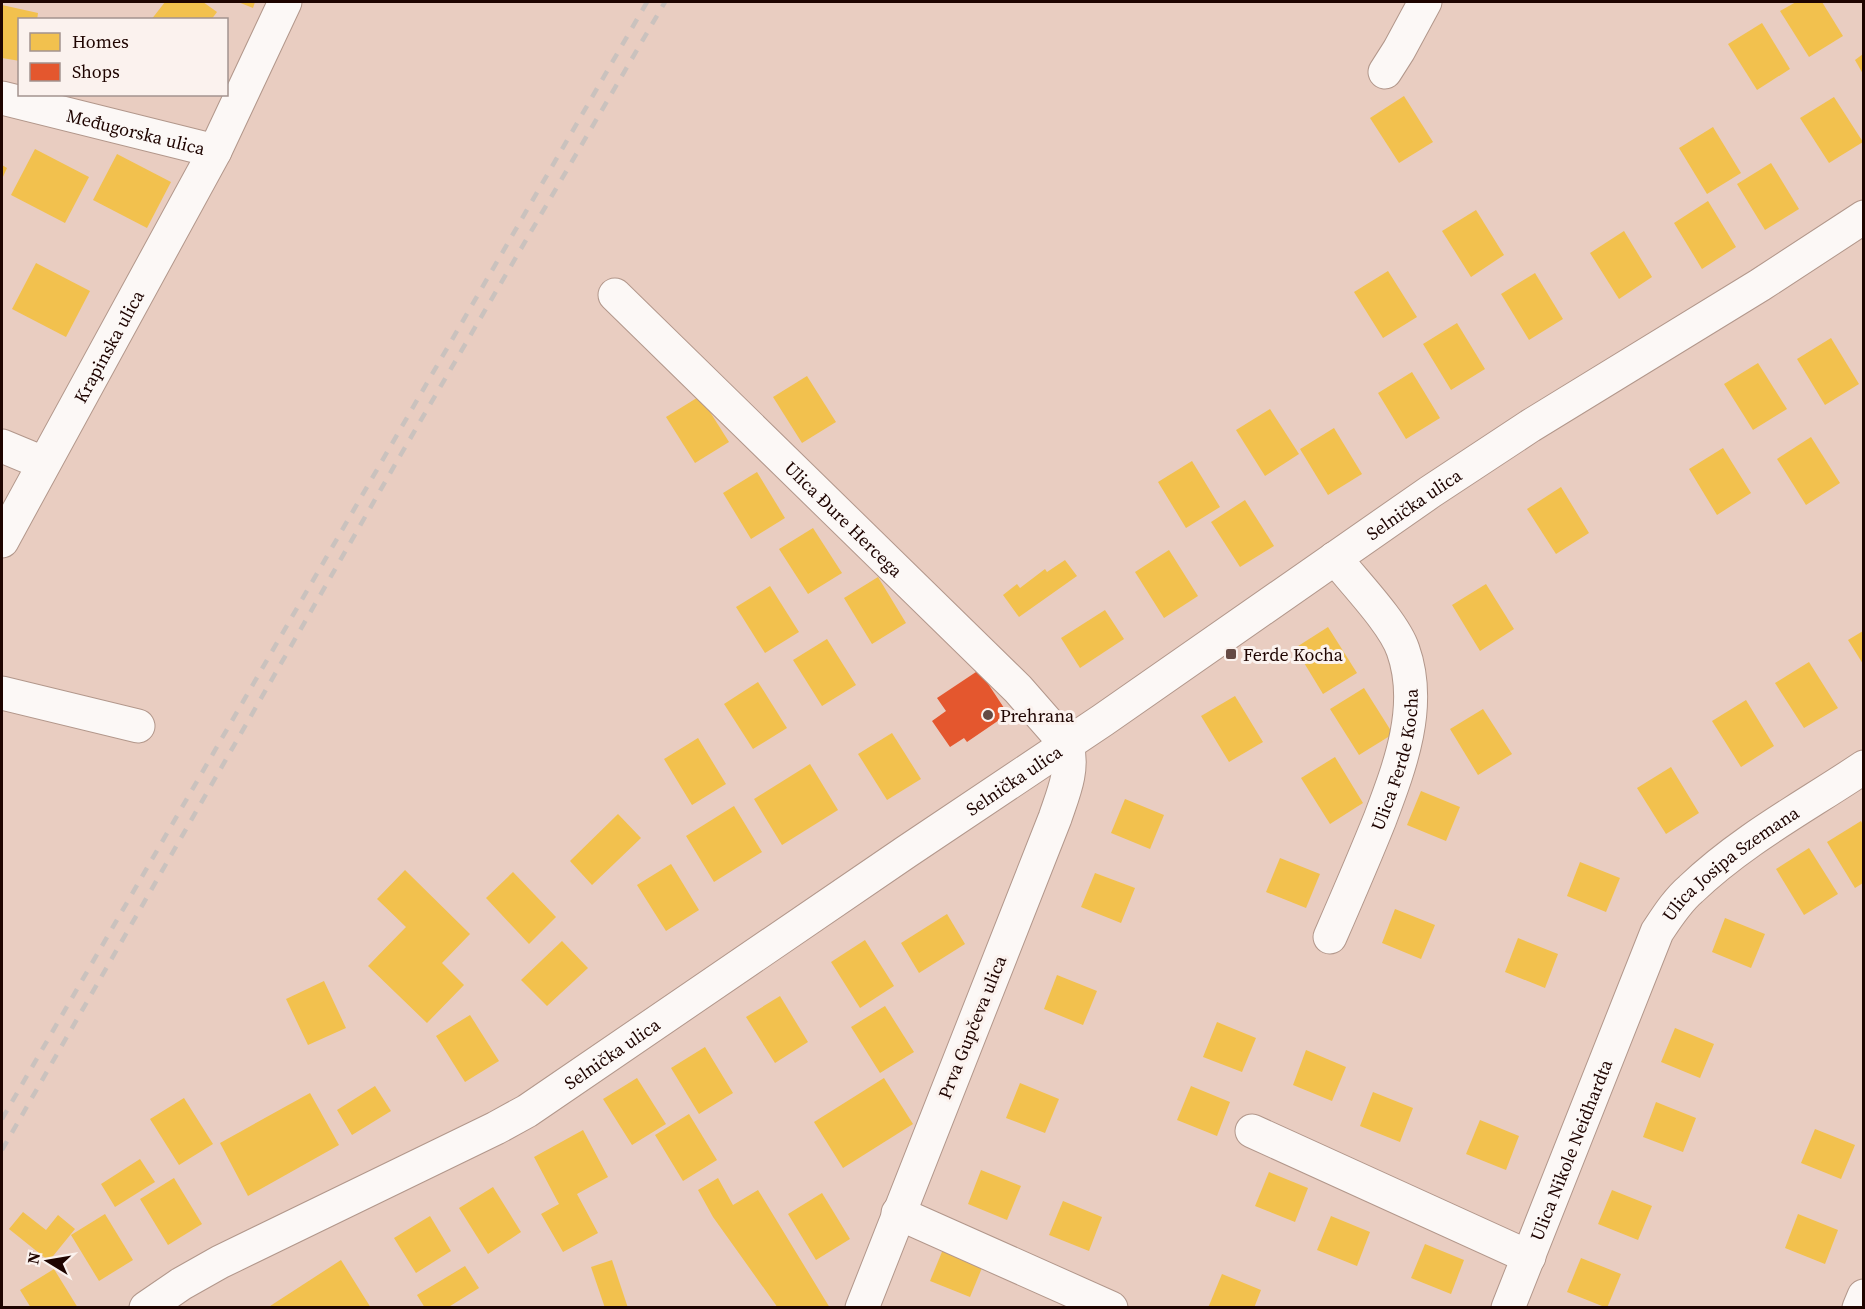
<svg xmlns="http://www.w3.org/2000/svg" width="1865" height="1309" font-family="'Source Serif 4',serif">
  <style>
    .homes { fill: #f2c14e }
    .shops { fill: #e4572e }
    .lines { fill: none; stroke-linecap: round; stroke-linejoin: round }
    .minor-casing { stroke: #b2978b; stroke-width: 35 }
    .minor { stroke: #fcf8f6; stroke-width: 33 }
    .rail { stroke: #cac2be; stroke-width: 4.5; stroke-dasharray: 10 10; stroke-linecap: butt }
    .poi-dot { fill: #654a44; stroke: #fbf2ee; stroke-width: 2 }
    .labels { text-anchor: middle; dominant-baseline: central; stroke-width: 6; stroke-linejoin: round; paint-order: stroke }
    .street-label { font-size: 18px; fill: #1e0400; stroke: #fbf2ee }
    .poi-label { font-size: 18px; fill: #1e0400; stroke: #fbf2ee; text-anchor: start }
  </style>
  <rect width="100%" height="100%" fill="#e9cdc1"/>
  <g class="homes">
    <path d="M165,2H203L217,12L211,20H151Z"/>
    <path d="M238,2H255L253,8Z"/>
    <path d="M1796,2H1822L1843,36L1809,57L1780,11Z"/>
    <path d="M2,5L38,13L37,20H20V61L2,58Z"/>
    <path d="M1762,23L1790,69L1757,90L1728,44Z"/>
    <path d="M1863,54V74L1855,60Z"/>
    <path d="M1404,96L1433,142L1399,163L1370,118Z"/>
    <path d="M1834,97L1863,142L1829,163L1800,118Z"/>
    <path d="M1713,127L1741,173L1707,194L1679,148Z"/>
    <path d="M35,149L89,177L65,223L11,195Z"/>
    <path d="M117,154L171,182L147,228L93,200Z"/>
    <path d="M1771,163L1799,209L1765,230L1737,184Z"/>
    <path d="M2,165L7,168L2,179Z"/>
    <path d="M1708,201L1736,247L1702,269L1674,223Z"/>
    <path d="M1476,210L1504,255L1471,277L1442,231Z"/>
    <path d="M1624,231L1652,277L1619,299L1590,253Z"/>
    <path d="M36,263L90,291L66,337L12,309Z"/>
    <path d="M1388,271L1417,317L1383,338L1354,292Z"/>
    <path d="M1535,273L1563,319L1529,340L1501,294Z"/>
    <path d="M1457,323L1485,369L1451,390L1423,344Z"/>
    <path d="M1831,338L1859,384L1825,405L1797,359Z"/>
    <path d="M1758,363L1787,409L1753,430L1724,384Z"/>
    <path d="M1412,372L1440,418L1406,439L1378,393Z"/>
    <path d="M807,376L836,422L802,443L773,397Z"/>
    <path d="M700,396L729,442L695,463L666,417Z"/>
    <path d="M1270,409L1299,454L1265,476L1236,430Z"/>
    <path d="M1334,428L1362,474L1328,495L1300,449Z"/>
    <path d="M1811,437L1840,483L1806,505L1777,459Z"/>
    <path d="M1723,448L1751,493L1717,515L1689,469Z"/>
    <path d="M1192,461L1220,507L1186,528L1158,482Z"/>
    <path d="M757,472L785,518L751,539L723,493Z"/>
    <path d="M1561,487L1589,533L1556,554L1527,509Z"/>
    <path d="M1245,500L1274,546L1240,567L1211,522Z"/>
    <path d="M813,528L842,573L808,594L779,549Z"/>
    <path d="M1169,550L1198,596L1164,618L1135,572Z"/>
    <path d="M1065,560L1077,576L1019,617L1003,595L1017,584L1020,588L1045,569L1047,572Z"/>
    <path d="M878,577L906,623L872,644L844,598Z"/>
    <path d="M1486,584L1514,629L1480,651L1452,605Z"/>
    <path d="M770,586L799,632L765,653L736,607Z"/>
    <path d="M1105,610L1124,639L1080,668L1061,638Z"/>
    <path d="M1328,627L1357,673L1323,694L1295,648Z"/>
    <path d="M1863,631V664L1848,640Z"/>
    <path d="M827,639L856,685L822,706L793,660Z"/>
    <path d="M1809,662L1838,708L1804,728L1775,683Z"/>
    <path d="M758,682L787,728L753,749L724,704Z"/>
    <path d="M1364,688L1393,734L1359,755L1330,709Z"/>
    <path d="M1235,696L1263,742L1229,762L1201,716Z"/>
    <path d="M1746,700L1774,746L1741,767L1712,721Z"/>
    <path d="M1483,709L1512,754L1478,775L1450,729Z"/>
    <path d="M892,733L921,779L887,800L858,754Z"/>
    <path d="M698,738L726,784L692,805L664,759Z"/>
    <path d="M1335,757L1363,803L1330,824L1301,778Z"/>
    <path d="M810,764L838,810L782,845L754,799Z"/>
    <path d="M1671,767L1699,813L1666,834L1637,788Z"/>
    <path d="M1421,791L1460,807L1446,841L1407,825Z"/>
    <path d="M1125,799L1164,815L1150,849L1111,833Z"/>
    <path d="M734,806L762,852L714,882L686,836Z"/>
    <path d="M618,814L641,838L592,885L570,861Z"/>
    <path d="M1861,821L1863,825V883L1855,888L1827,842Z"/>
    <path d="M1809,848L1838,894L1804,915L1776,869Z"/>
    <path d="M1280,858L1320,874L1306,908L1266,892Z"/>
    <path d="M1580,862L1620,878L1606,912L1567,896Z"/>
    <path d="M671,864L699,910L666,931L637,885Z"/>
    <path d="M405,870L470,934L442,963L464,985L427,1023L368,966L406,927L377,899Z"/>
    <path d="M513,872L556,917L529,944L486,898Z"/>
    <path d="M1095,873L1135,888L1121,923L1081,907Z"/>
    <path d="M1395,909L1435,925L1421,959L1382,943Z"/>
    <path d="M947,914L965,944L919,973L901,943Z"/>
    <path d="M1725,918L1765,934L1751,968L1712,952Z"/>
    <path d="M1518,938L1558,954L1545,988L1505,972Z"/>
    <path d="M865,940L894,986L860,1008L831,962Z"/>
    <path d="M562,941L588,968L547,1006L521,980Z"/>
    <path d="M1057,975L1097,991L1083,1025L1044,1009Z"/>
    <path d="M324,981L346,1028L308,1045L286,999Z"/>
    <path d="M780,996L808,1042L775,1063L746,1017Z"/>
    <path d="M885,1006L914,1052L880,1073L851,1027Z"/>
    <path d="M470,1015L499,1061L465,1082L436,1036Z"/>
    <path d="M1217,1022L1256,1038L1242,1072L1203,1057Z"/>
    <path d="M1675,1028L1714,1044L1700,1078L1661,1062Z"/>
    <path d="M705,1047L733,1093L699,1114L671,1068Z"/>
    <path d="M1306,1050L1346,1067L1332,1101L1293,1085Z"/>
    <path d="M637,1078L666,1124L632,1145L603,1099Z"/>
    <path d="M884,1078L913,1124L843,1168L814,1122Z"/>
    <path d="M1020,1083L1059,1099L1045,1133L1006,1118Z"/>
    <path d="M375,1086L391,1111L352,1135L337,1110Z"/>
    <path d="M1191,1086L1230,1102L1217,1136L1177,1120Z"/>
    <path d="M1373,1092L1413,1108L1400,1142L1360,1126Z"/>
    <path d="M310,1093L339,1145L248,1196L220,1143Z"/>
    <path d="M184,1098L213,1144L179,1165L150,1119Z"/>
    <path d="M1656,1102L1696,1118L1683,1152L1643,1137Z"/>
    <path d="M689,1114L717,1160L683,1181L655,1135Z"/>
    <path d="M1480,1120L1519,1136L1506,1170L1466,1154Z"/>
    <path d="M1815,1129L1855,1145L1841,1179L1801,1163Z"/>
    <path d="M583,1130L608,1177L577,1194L598,1233L563,1252L541,1214L559,1204L534,1157Z"/>
    <path d="M140,1159L155,1182L115,1207L101,1184Z"/>
    <path d="M981,1170L1021,1186L1007,1220L968,1204Z"/>
    <path d="M1269,1172L1308,1188L1295,1222L1255,1206Z"/>
    <path d="M174,1178L202,1224L168,1245L140,1199Z"/>
    <path d="M718,1178L733,1205L758,1190L830,1308H778L713,1217L698,1190Z"/>
    <path d="M493,1187L521,1232L488,1254L459,1208Z"/>
    <path d="M1612,1190L1652,1206L1638,1240L1598,1224Z"/>
    <path d="M822,1193L850,1239L816,1260L788,1214Z"/>
    <path d="M1063,1201L1102,1217L1089,1251L1049,1235Z"/>
    <path d="M23,1212L46,1230L58,1215L75,1229L49,1261L9,1229Z"/>
    <path d="M105,1214L133,1260L99,1281L71,1235Z"/>
    <path d="M1798,1214L1838,1230L1825,1264L1785,1248Z"/>
    <path d="M430,1216L451,1251L416,1273L394,1238Z"/>
    <path d="M1331,1216L1370,1232L1357,1266L1317,1250Z"/>
    <path d="M1425,1244L1464,1260L1451,1294L1411,1278Z"/>
    <path d="M944,1247L984,1263L970,1297L930,1281Z"/>
    <path d="M1581,1258L1621,1274L1607,1308L1567,1292Z"/>
    <path d="M341,1260L371,1308H267Z"/>
    <path d="M612,1260L628,1308H605L591,1267Z"/>
    <path d="M465,1266L479,1288L447,1308H425L417,1295Z"/>
    <path d="M54,1269L78,1308H31L20,1290Z"/>
    <path d="M1222,1274L1261,1290L1254,1308H1208Z"/>
  </g>
  <path class="shops" d="M979,670L1008,714L967,742L964,738L950,747L932,721L946,711L937,698Z"/>
  <g class="lines">
    <g class="minor-casing">
      <g id="minor">
        <path d="M1385,72L1399,50L1425,2"/>
        <path id="s1" d="M2,98L215,151"/>
        <path id="s2" d="M615,295L1018,689L1067,745C1074,770 1063,794 1055,818L862,1308"/>
        <path d="M2,446L43,463"/>
        <path id="s3" d="M2,541L215,151L285,2"/>
        <path d="M2,693L138,726"/>
        <path id="s4" d="M1330,937C1347,898 1364,859 1380,819C1400,766 1423,706 1403,650C1394,623 1354,582 1335,558"/>
        <path d="M1252,1131L1529,1257"/>
        <path d="M898,1213L1111,1308"/>
        <path id="s5" d="M146,1308L181,1284L220,1262L496,1128L527,1111L906,852L1103,720L1430,492L1530,426L1760,285L1864,217"/>
        <path id="s6" d="M1508,1308L1657,932C1667,917 1677,901 1691,889C1742,840 1806,806 1864,767"/>
        <path d="M1859,1308L1864,1296"/>
      </g>
    </g>
    <use href="#minor" class="minor"/>
    <g class="rail">
      <path d="M2,1119L647,2"/>
      <path d="M2,1150L400,456L665,2"/>
    </g>
  </g>
  <g class="poi-dot">
    <rect x="1225" y="648" width="12" height="12" rx="3"/>
    <circle cx="988" cy="715" r="6"/>
  </g>
  <g class="labels">
    <g class="street-label">
      <text stroke="none"><textPath href="#s1" startOffset="138">Međugorska ulica</textPath></text>
      <text stroke="none"><textPath href="#s3" startOffset="222">Krapinska ulica</textPath></text>
      <text stroke="none"><textPath href="#s5" startOffset="1504">Selnička ulica</textPath></text>
      <text stroke="none"><textPath href="#s2" startOffset="320">Ulica Đure Hercega</textPath></text>
      <text stroke="none"><textPath href="#s4" startOffset="190">Ulica Ferde Kocha</textPath></text>
      <text stroke="none"><textPath href="#s5" startOffset="1018">Selnička ulica</textPath></text>
      <text stroke="none"><textPath href="#s6" startOffset="506">Ulica Josipa Szemana</textPath></text>
      <text transform="translate(972 1027) rotate(-68)">Prva Gupčeva ulica</text>
      <text stroke="none"><textPath href="#s5" startOffset="532">Selnička ulica</textPath></text>
      <text stroke="none"><textPath href="#s6" startOffset="170">Ulica Nikole Neidhardta</textPath></text>
    </g>
    <g class="poi-label">
      <text x="1243" y="654">Ferde Kocha</text>
      <text x="1000" y="715">Prehrana</text>
    </g>
  </g>
  <rect width="1865" height="1309" fill="none" stroke="#1e0400" stroke-width="6"/>
  <rect x="18" y="18" width="210" height="78" fill="#fbf2ee" stroke="#a3938f" stroke-width="1.5"/>
  <rect x="30" y="33" width="30" height="18" fill="#f2c14e" stroke="#a3938f" stroke-width="1.5"/>
  <text x="72" y="48" font-size="18" fill="#1e0400">Homes</text>
  <rect x="30" y="63" width="30" height="18" fill="#e4572e" stroke="#a3938f" stroke-width="1.5"/>
  <text x="72" y="78" font-size="18" fill="#1e0400">Shops</text>
  <g transform="translate(48 1261) rotate(281)" stroke="#fbf2ee" stroke-width="4.5" paint-order="stroke">
  <path d="M0-4.5L10 22L0 15L-10 22Z" fill="#1e0400"/>
  <text y="-9" font-size="16" font-weight="bold" text-anchor="middle" fill="#1e0400">N</text>
  </g>
</svg>
